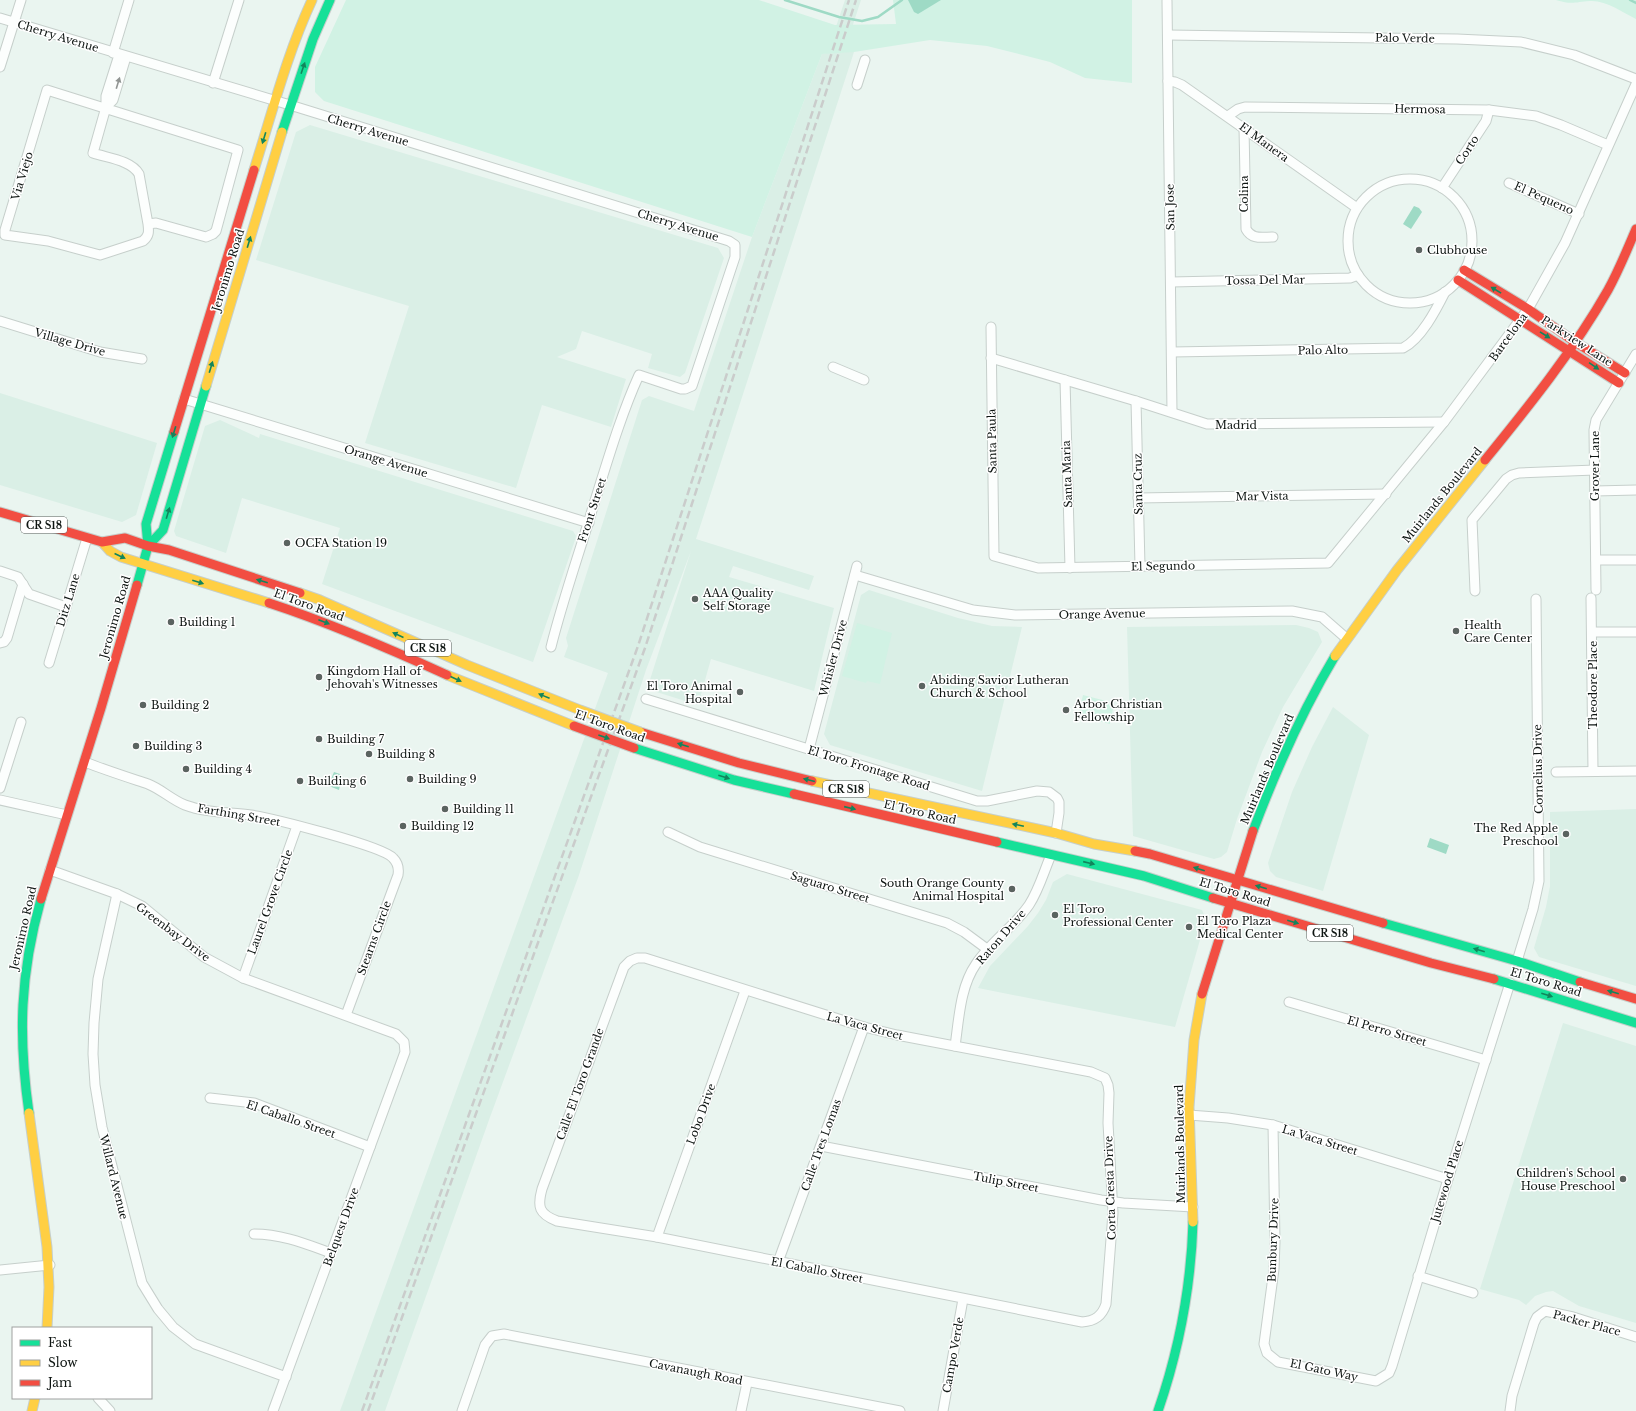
<svg xmlns="http://www.w3.org/2000/svg" width="1636" height="1411" font-family="'Libre Baskerville',serif">
  <style>
    .built { fill: #daefe6 }
    .green { fill: #d1f2e4 }
    .water { fill: #9edac5 }
    .lines { fill: none; stroke-linecap: round; stroke-linejoin: round }
    .stream { stroke: #9edac5; stroke-width: 2.5 }
    .street-casing { stroke: #c6cfcb; stroke-width: 11 }
    .fast-casing { stroke: #c6cfcb; stroke-width: 11 }
    .slow-casing { stroke: #c6cfcb; stroke-width: 11 }
    .jam-casing { stroke: #c6cfcb; stroke-width: 11 }
    .street { stroke: #fcfefd; stroke-width: 9 }
    .fast { stroke: #16e098; stroke-width: 9 }
    .slow { stroke: #ffcf43; stroke-width: 9 }
    .jam { stroke: #f24e42; stroke-width: 9 }
    .rail { stroke: #cacccb; stroke-width: 2.5; stroke-dasharray: 8 4; stroke-linecap: butt }
    .slow-bridge-casing { stroke: #c6cfcb; stroke-width: 11; stroke-linecap: butt }
    .jam-bridge-casing { stroke: #c6cfcb; stroke-width: 11; stroke-linecap: butt }
    .slow-bridge { stroke: #ffcf43; stroke-width: 9 }
    .jam-bridge { stroke: #f24e42; stroke-width: 9 }
    .oneway { fill: #12855c }
    .oneway2 { fill: #919593 }
    .poi-dot { fill: #5b6360; stroke: #fff; stroke-width: 1.5 }
    .labels { text-anchor: middle; dominant-baseline: central; stroke-width: 3; stroke-linejoin: round; paint-order: stroke }
    .shield { fill: #fff; stroke: #565b59; stroke-width: 1 }
    .shield-label { font-size: 10px; font-weight: bold; fill: #0e1512 }
    .street-label { font-size: 11px; fill: #0e1512; stroke: #fff }
    .poi-label { font-size: 11px; fill: #0e1512; stroke: #fff; text-anchor: start }
  </style>
  <rect width="100%" height="100%" fill="#eaf5f0"/>
  <g class="built">
    <path d="M845,0H861L844,52H854L696,539L814,576L809,590L733,566L729,577L834,608L814,691L711,659L698,705L647,689L691,551L646,670L579,875L489,1120L385,1411H340L608,673L564,657L568,646L566,638L642,400L649,396L694,411L752,237L822,54L827,53Z"/>
    <path d="M310,125L718,248L724,258L685,373L680,377L648,368L652,354L582,331L576,349L557,357L626,379L611,427L542,405L516,488L365,443L409,306L256,260L296,132Z"/>
    <path d="M0,393L157,443L136,515L122,522L0,485Z"/>
    <path d="M220,420L259,438L260,434L573,531L576,536L575,540L533,662L322,584L340,528L242,498L226,553L176,536L174,531L205,426Z"/>
    <path d="M869,590L958,618L992,626L1022,627L982,791L830,745L824,734L861,595Z"/>
    <path d="M1296,625L1309,628L1318,632L1322,642L1283,707L1262,752L1237,819L1227,852L1221,857L1214,859L1133,836L1127,627Z"/>
    <path d="M1333,707L1369,735L1323,891L1276,877L1270,871L1268,863L1292,792L1312,747Z"/>
    <path d="M1636,809V986L1539,957L1534,948L1546,907L1550,886V812Z"/>
    <path d="M1067,874L1202,910L1206,919L1175,1027L978,988L990,966L1028,926L1038,913L1046,900L1053,882Z"/>
    <path d="M1563,1023L1636,1046V1323L1579,1306L1553,1291L1546,1292L1535,1296L1526,1305L1519,1300L1480,1289Z"/>
  </g>
  <g class="green">
    <path d="M346,0H759L835,25L896,24L893,0H1132V83L1085,78L1050,62L987,46L930,40L854,52L822,54L752,237L324,101L315,92V67Z"/>
    <path d="M1556,0H1636V19C1622,12 1606,0 1590,1C1575,2 1572,5 1556,0Z"/>
    <path d="M857,623L892,633L880,684L867,681L866,683L842,676Z"/>
    <path d="M1083,695L1114,703L1110,724L1078,716Z"/>
  </g>
  <g class="water">
    <path d="M908,0H941L918,14L914,12Z"/>
    <path d="M1414,206L1419,208L1422,212L1411,229L1403,224Z"/>
    <path d="M334,772L340,774L342,777L341,779L335,781V783L340,785L339,790L324,784L325,780L331,779Z"/>
    <path d="M1430,838L1449,845L1446,854L1427,847Z"/>
  </g>
  <g class="lines">
    <g class="stream">
      <path d="M785,0L839,17L862,21L878,17L902,0"/>
      <path d="M1630,0L1636,3"/>
    </g>
    <g class="street-casing">
      <g id="street">
        <path d="M1167,1L1172,412"/>
        <path d="M0,18L290,105L729,241L735,245V257L692,386L685,389H681L639,375C620,417 607,463 593,507C579,554 563,599 551,647"/>
        <path d="M1168,35L1457,39L1521,42L1574,55L1636,79"/>
        <path d="M113,53L129,0"/>
        <path d="M119,55L106,96V107L93,153C107,158 131,160 139,174L148,224C149,232 149,236 143,241L100,255L48,241L5,235V230L47,90L238,150L216,231L213,234L206,237L156,223L148,224"/>
        <path d="M0,67L21,0"/>
        <path d="M1168,81L1175,82L1182,85L1357,208"/>
        <path d="M213,83L239,0"/>
        <path d="M857,85L865,60"/>
        <path d="M106,107L113,100L126,57"/>
        <path d="M1228,116L1238,109L1245,107L1489,110L1536,116L1561,125L1608,145"/>
        <path d="M1244,128L1246,229C1252,240 1262,237 1273,237"/>
        <circle cx="1410" cy="241" r="62"/>
        <path d="M1509,183L1579,214"/>
        <path d="M1442,188L1486,121L1489,110"/>
        <path d="M1171,282L1350,278L1358,275"/>
        <path d="M0,321L100,352L142,359"/>
        <path d="M991,327L994,556L1038,568L1328,563L1444,422L1528,309L1565,243L1636,84"/>
        <path d="M1172,352L1403,348C1421,339 1436,310 1445,292"/>
        <path d="M991,358L1136,401L1207,424L1444,422"/>
        <path d="M833,367L864,380"/>
        <path d="M1065,380L1070,568"/>
        <path d="M184,399L589,523"/>
        <path d="M1136,401L1140,566"/>
        <path d="M1595,491L1636,490"/>
        <path d="M1138,498L1386,494"/>
        <path d="M1596,560H1636"/>
        <path d="M0,571L18,577L29,594L66,607"/>
        <path d="M855,575L973,610L1015,615L1292,611L1322,617L1346,638"/>
        <path d="M1596,590L1594,430L1596,420L1636,354"/>
        <path d="M1475,591L1472,520L1506,479L1512,475L1519,473L1595,470"/>
        <path d="M1591,598L1593,771"/>
        <path d="M1592,632H1636"/>
        <path d="M0,643L4,642L7,638L23,584"/>
        <path d="M49,663L87,538"/>
        <path d="M646,699L977,801H987L1037,791L1049,792L1057,798L1059,802V813L1056,833"/>
        <path d="M809,749L857,566"/>
        <path d="M85,762C105,770 127,777 148,784C161,789 172,800 185,805C206,813 228,812 251,815C271,818 383,846 393,858C398,863 399,869 398,875L346,1015"/>
        <path d="M1556,772L1636,771"/>
        <path d="M0,788L21,722"/>
        <path d="M0,800L67,815"/>
        <path d="M668,832L700,847L947,923L964,932L987,949"/>
        <path d="M50,870L117,894L142,906L204,957L243,978L396,1034L404,1042L405,1052L273,1411"/>
        <path d="M117,894L98,979L94,1023L93,1054L95,1085L102,1127L142,1283L158,1309L173,1327L195,1344L286,1377"/>
        <path d="M637,958H645L864,1027L897,1035L1091,1072L1105,1078L1108,1085L1109,1093L1108,1123L1113,1213L1106,1304C1102,1316 1095,1321 1082,1322L657,1237L557,1221C539,1214 537,1207 542,1189L624,967L630,961Z"/>
        <path d="M1517,961L1533,909L1539,881L1536,599"/>
        <path d="M243,978L297,826"/>
        <path d="M1289,1002L1486,1060"/>
        <path d="M955,1046C959,1019 960,987 976,964C990,942 1014,927 1029,905C1039,890 1044,871 1051,855"/>
        <path d="M210,1098L254,1103L370,1147"/>
        <path d="M1189,1115L1228,1118L1273,1125L1448,1179"/>
        <path d="M1273,1125L1275,1242L1274,1269L1264,1344L1267,1353L1278,1362L1376,1381L1389,1373L1392,1366L1448,1179L1510,983"/>
        <path d="M821,1146L1101,1200L1123,1203L1193,1207"/>
        <path d="M254,1234C282,1234 306,1244 331,1253"/>
        <path d="M657,1237L745,991"/>
        <path d="M778,1262L864,1027"/>
        <path d="M0,1270L50,1265"/>
        <path d="M1418,1276L1473,1293"/>
        <path d="M98,1398L110,1411"/>
        <path d="M462,1411L485,1345L492,1336L504,1334L900,1411"/>
        <path d="M741,1411L747,1383"/>
        <path d="M943,1411L963,1299"/>
        <path d="M1510,1411L1512,1396L1534,1323L1537,1317L1545,1311L1573,1317L1636,1337"/>
      </g>
    </g>
    <g class="fast-casing">
      <g id="fast">
        <path d="M282,132L313,39L330,0"/>
        <path d="M148,546L163,530L206,386"/>
        <path d="M137,585L148,546L146,524L174,432"/>
        <path d="M634,748L734,780L794,794"/>
        <path d="M1253,831C1276,770 1302,711 1335,656"/>
        <path d="M997,842L1144,876L1213,898"/>
        <path d="M1383,923L1517,961L1580,982"/>
        <path d="M1494,979L1636,1023"/>
        <path d="M29,1113C18,1035 20,974 41,899"/>
        <path d="M1158,1411C1179,1350 1191,1287 1193,1222"/>
      </g>
    </g>
    <g class="slow-casing">
      <g id="slow">
        <path d="M254,170C272,113 287,54 312,0"/>
        <path d="M206,386L282,132"/>
        <path d="M102,542L110,551L121,557L269,603"/>
        <path d="M300,593L320,600L467,665L580,710"/>
        <path d="M1335,656L1397,570L1485,460"/>
        <path d="M447,675L574,726"/>
        <path d="M812,781L1056,833L1094,844L1135,851"/>
        <path d="M29,1113L47,1247L49,1287L47,1328"/>
        <path d="M1193,1222L1189,1107L1194,1040L1202,994"/>
        <path d="M32,1411L35,1398"/>
      </g>
    </g>
    <g class="jam-casing">
      <g id="jam">
        <path d="M1464,270L1528,309L1575,342L1625,373"/>
        <path d="M1458,280L1619,383"/>
        <path d="M174,432L254,170"/>
        <path d="M1485,460C1529,406 1574,350 1608,290C1619,270 1627,250 1636,229"/>
        <path d="M0,512L102,542L125,538L148,546L169,550L300,593"/>
        <path d="M269,603C330,623 388,648 447,675"/>
        <path d="M640,732L739,763L812,781"/>
        <path d="M794,794L997,842"/>
        <path d="M1135,851L1150,854L1383,923"/>
        <path d="M1213,898L1431,963L1494,979"/>
        <path d="M41,899L101,708L137,585"/>
        <path d="M1580,982L1636,999"/>
        <path d="M1202,994L1253,831"/>
      </g>
    </g>
    <use href="#street" class="street"/>
    <use href="#fast" class="fast"/>
    <use href="#slow" class="slow"/>
    <use href="#jam" class="jam"/>
    <g class="rail">
      <path d="M362,1411L638,646L849,0"/>
      <path d="M368,1411L645,648L856,0"/>
    </g>
    <g class="slow-bridge-casing">
      <path id="slow-bridge" d="M580,710L640,732"/>
    </g>
    <g class="jam-bridge-casing">
      <path id="jam-bridge" d="M574,726L634,748"/>
    </g>
    <use href="#slow-bridge" class="slow-bridge"/>
    <use href="#jam-bridge" class="jam-bridge"/>
  </g>
  <defs><path id="oneway-solid" d="M-6-.8H1V-3.2L6.5 0L1 3.2V.8H-6Z"/></defs>
  <g class="oneway">
    <use href="#oneway-solid" transform="translate(303 68) rotate(-71)"/>
    <use href="#oneway-solid" transform="translate(264 138) rotate(107)"/>
    <use href="#oneway-solid" transform="translate(249 242) rotate(-73)"/>
    <use href="#oneway-solid" transform="translate(1496 290) rotate(-149)"/>
    <use href="#oneway-solid" transform="translate(1545 335) rotate(32)"/>
    <use href="#oneway-solid" transform="translate(1594 366) rotate(34)"/>
    <use href="#oneway-solid" transform="translate(211 367) rotate(-73)"/>
    <use href="#oneway-solid" transform="translate(174 432) rotate(107)"/>
    <use href="#oneway-solid" transform="translate(168 513) rotate(-73)"/>
    <use href="#oneway-solid" transform="translate(120 556) rotate(25)"/>
    <use href="#oneway-solid" transform="translate(262 581) rotate(-164)"/>
    <use href="#oneway-solid" transform="translate(198 582) rotate(17)"/>
    <use href="#oneway-solid" transform="translate(324 622) rotate(21)"/>
    <use href="#oneway-solid" transform="translate(398 635) rotate(-156)"/>
    <use href="#oneway-solid" transform="translate(456 679) rotate(24)"/>
    <use href="#oneway-solid" transform="translate(544 696) rotate(-158)"/>
    <use href="#oneway-solid" transform="translate(604 737) rotate(20)"/>
    <use href="#oneway-solid" transform="translate(683 745) rotate(-163)"/>
    <use href="#oneway-solid" transform="translate(724 777) rotate(18)"/>
    <use href="#oneway-solid" transform="translate(809 780) rotate(-166)"/>
    <use href="#oneway-solid" transform="translate(850 808) rotate(13)"/>
    <use href="#oneway-solid" transform="translate(1018 825) rotate(-168)"/>
    <use href="#oneway-solid" transform="translate(1089 863) rotate(13)"/>
    <use href="#oneway-solid" transform="translate(1199 869) rotate(-163)"/>
    <use href="#oneway-solid" transform="translate(1261 887) rotate(-164)"/>
    <use href="#oneway-solid" transform="translate(1293 922) rotate(16)"/>
    <use href="#oneway-solid" transform="translate(1479 950) rotate(-164)"/>
    <use href="#oneway-solid" transform="translate(1613 992) rotate(-164)"/>
    <use href="#oneway-solid" transform="translate(1547 995) rotate(18)"/>
  </g>
  <use class="oneway2" href="#oneway-solid" transform="translate(118 83) rotate(-73)"/>
  <g class="poi-dot">
    <circle cx="1419" cy="250" r="4"/>
    <circle cx="287" cy="543" r="4"/>
    <circle cx="695" cy="599" r="4"/>
    <circle cx="171" cy="622" r="4"/>
    <circle cx="1456" cy="631" r="4"/>
    <circle cx="319" cy="677" r="4"/>
    <circle cx="922" cy="686" r="4"/>
    <circle cx="740" cy="692" r="4"/>
    <circle cx="143" cy="705" r="4"/>
    <circle cx="1066" cy="710" r="4"/>
    <circle cx="319" cy="739" r="4"/>
    <circle cx="136" cy="746" r="4"/>
    <circle cx="369" cy="754" r="4"/>
    <circle cx="186" cy="769" r="4"/>
    <circle cx="410" cy="779" r="4"/>
    <circle cx="300" cy="781" r="4"/>
    <circle cx="445" cy="809" r="4"/>
    <circle cx="403" cy="826" r="4"/>
    <circle cx="1566" cy="834" r="4"/>
    <circle cx="1012" cy="889" r="4"/>
    <circle cx="1055" cy="915" r="4"/>
    <circle cx="1189" cy="927" r="4"/>
    <circle cx="1623" cy="1179" r="4"/>
  </g>
  <g class="labels">
    <g class="shield">
      <rect x="21" y="517" width="46" height="16" rx="3"/>
      <rect x="405" y="640" width="46" height="16" rx="3"/>
      <rect x="823" y="781" width="46" height="16" rx="3"/>
      <rect x="1307" y="925" width="46" height="16" rx="3"/>
    </g>
    <g class="shield-label">
      <text x="44" y="525">CR S18</text>
      <text x="428" y="648">CR S18</text>
      <text x="846" y="789">CR S18</text>
      <text x="1330" y="933">CR S18</text>
    </g>
    <g class="street-label">
      <text transform="translate(58 36) rotate(17)">Cherry Avenue</text>
      <text transform="translate(1405 38) rotate(1)">Palo Verde</text>
      <text transform="translate(1420 109) rotate(1)">Hermosa</text>
      <text transform="translate(368 130) rotate(17)">Cherry Avenue</text>
      <text transform="translate(1264 142) rotate(36)">El Manera</text>
      <text transform="translate(1467 150) rotate(-57)">Corto</text>
      <text transform="translate(22 176) rotate(-73)">Via Viejo</text>
      <text transform="translate(1244 194) rotate(-90)">Colina</text>
      <text transform="translate(1544 198) rotate(24)">El Pequeno</text>
      <text transform="translate(1170 207) rotate(-91)">San Jose</text>
      <text transform="translate(678 225) rotate(17)">Cherry Avenue</text>
      <text transform="translate(228 270) rotate(-73)">Jeronimo Road</text>
      <text transform="translate(1265 280) rotate(-1)">Tossa Del Mar</text>
      <text transform="translate(1508 337) rotate(-54)">Barcelona</text>
      <text transform="translate(1577 341) rotate(33)">Parkview Lane</text>
      <text transform="translate(70 342) rotate(16)">Village Drive</text>
      <text transform="translate(1323 350) rotate(-1)">Palo Alto</text>
      <text x="1236" y="425">Madrid</text>
      <text transform="translate(992 441) rotate(-91)">Santa Paula</text>
      <text transform="translate(386 461) rotate(17)">Orange Avenue</text>
      <text transform="translate(1595 466) rotate(-90)">Grover Lane</text>
      <text transform="translate(1067 474) rotate(-92)">Santa Maria</text>
      <text transform="translate(1138 484) rotate(-91)">Santa Cruz</text>
      <text transform="translate(1442 495) rotate(-51)">Muirlands Boulevard</text>
      <text transform="translate(1262 496) rotate(-1)">Mar Vista</text>
      <text transform="translate(592 510) rotate(-72)">Front Street</text>
      <text transform="translate(1163 566) rotate(-1)">El Segundo</text>
      <text transform="translate(68 600) rotate(-73)">Ditz Lane</text>
      <text transform="translate(309 605) rotate(20)">El Toro Road</text>
      <text transform="translate(1102 614) rotate(-1)">Orange Avenue</text>
      <text transform="translate(115 617) rotate(-74)">Jeronimo Road</text>
      <text transform="translate(833 658) rotate(-75)">Whisler Drive</text>
      <text transform="translate(1593 685) rotate(-90)">Theodore Place</text>
      <text transform="translate(610 726) rotate(20)">El Toro Road</text>
      <text transform="translate(869 768) rotate(17)">El Toro Frontage Road</text>
      <text transform="translate(1267 769) rotate(-67)">Muirlands Boulevard</text>
      <text transform="translate(1538 769) rotate(-91)">Cornelius Drive</text>
      <text transform="translate(920 812) rotate(13)">El Toro Road</text>
      <text transform="translate(239 815) rotate(10)">Farthing Street</text>
      <text transform="translate(830 887) rotate(17)">Saguaro Street</text>
      <text transform="translate(1235 892) rotate(17)">El Toro Road</text>
      <text transform="translate(270 902) rotate(-70)">Laurel Grove Circle</text>
      <text transform="translate(23 928) rotate(-77)">Jeronimo Road</text>
      <text transform="translate(173 932) rotate(37)">Greenbay Drive</text>
      <text transform="translate(1001 937) rotate(-49)">Raton Drive</text>
      <text transform="translate(374 938) rotate(-70)">Stearns Circle</text>
      <text transform="translate(1546 982) rotate(17)">El Toro Road</text>
      <text transform="translate(865 1026) rotate(15)">La Vaca Street</text>
      <text transform="translate(1387 1031) rotate(16)">El Perro Street</text>
      <text transform="translate(580 1084) rotate(-70)">Calle El Toro Grande</text>
      <text transform="translate(701 1114) rotate(-70)">Lobo Drive</text>
      <text transform="translate(291 1119) rotate(19)">El Caballo Street</text>
      <text transform="translate(1320 1140) rotate(17)">La Vaca Street</text>
      <text transform="translate(1180 1144) rotate(-91)">Muirlands Boulevard</text>
      <text transform="translate(821 1145) rotate(-70)">Calle Tres Lomas</text>
      <text transform="translate(114 1177) rotate(76)">Willard Avenue</text>
      <text transform="translate(1447 1181) rotate(-73)">Jutewood Place</text>
      <text transform="translate(1006 1182) rotate(11)">Tulip Street</text>
      <text transform="translate(1110 1188) rotate(-92)">Corta Cresta Drive</text>
      <text transform="translate(341 1227) rotate(-70)">Belquest Drive</text>
      <text transform="translate(1273 1240) rotate(-88)">Bunbury Drive</text>
      <text transform="translate(817 1270) rotate(11)">El Caballo Street</text>
      <text transform="translate(1587 1323) rotate(15)">Packer Place</text>
      <text transform="translate(953 1355) rotate(-80)">Campo Verde</text>
      <text transform="translate(1324 1370) rotate(12)">El Gato Way</text>
      <text transform="translate(696 1372) rotate(11)">Cavanaugh Road</text>
    </g>
    <g class="poi-label">
      <text x="1427" y="250">Clubhouse</text>
      <text x="295" y="543">OCFA Station 19</text>
      <text x="703" y="593">AAA Quality<tspan x="703" dy="13">Self Storage</tspan></text>
      <text x="179" y="622">Building 1</text>
      <text x="1464" y="625">Health<tspan x="1464" dy="13">Care Center</tspan></text>
      <text x="327" y="671">Kingdom Hall of<tspan x="327" dy="13">Jehovah's Witnesses</tspan></text>
      <text x="930" y="680">Abiding Savior Lutheran<tspan x="930" dy="13">Church &amp; School</tspan></text>
      <text x="732" y="686" text-anchor="end">El Toro Animal<tspan x="732" dy="13">Hospital</tspan></text>
      <text x="1074" y="704">Arbor Christian<tspan x="1074" dy="13">Fellowship</tspan></text>
      <text x="151" y="705">Building 2</text>
      <text x="327" y="739">Building 7</text>
      <text x="144" y="746">Building 3</text>
      <text x="377" y="754">Building 8</text>
      <text x="194" y="769">Building 4</text>
      <text x="418" y="779">Building 9</text>
      <text x="308" y="781">Building 6</text>
      <text x="453" y="809">Building 11</text>
      <text x="411" y="826">Building 12</text>
      <text x="1558" y="828" text-anchor="end">The Red Apple<tspan x="1558" dy="13">Preschool</tspan></text>
      <text x="1004" y="883" text-anchor="end">South Orange County<tspan x="1004" dy="13">Animal Hospital</tspan></text>
      <text x="1063" y="909">El Toro<tspan x="1063" dy="13">Professional Center</tspan></text>
      <text x="1197" y="921">El Toro Plaza<tspan x="1197" dy="13">Medical Center</tspan></text>
      <text x="1615" y="1173" text-anchor="end">Children's School<tspan x="1615" dy="13">House Preschool</tspan></text>
    </g>
  </g>
  <rect x="12" y="1327" width="140" height="72" fill="#ffffff" stroke="#9fa1a0"/>
  <rect x="20" y="1340" width="20" height="6" fill="#16e098" stroke="#9fa1a0"/>
  <text x="48" y="1347" font-size="12" fill="#0e1512">Fast</text>
  <rect x="20" y="1360" width="20" height="6" fill="#ffcf43" stroke="#9fa1a0"/>
  <text x="48" y="1367" font-size="12" fill="#0e1512">Slow</text>
  <rect x="20" y="1380" width="20" height="6" fill="#f24e42" stroke="#9fa1a0"/>
  <text x="48" y="1387" font-size="12" fill="#0e1512">Jam</text>
</svg>
